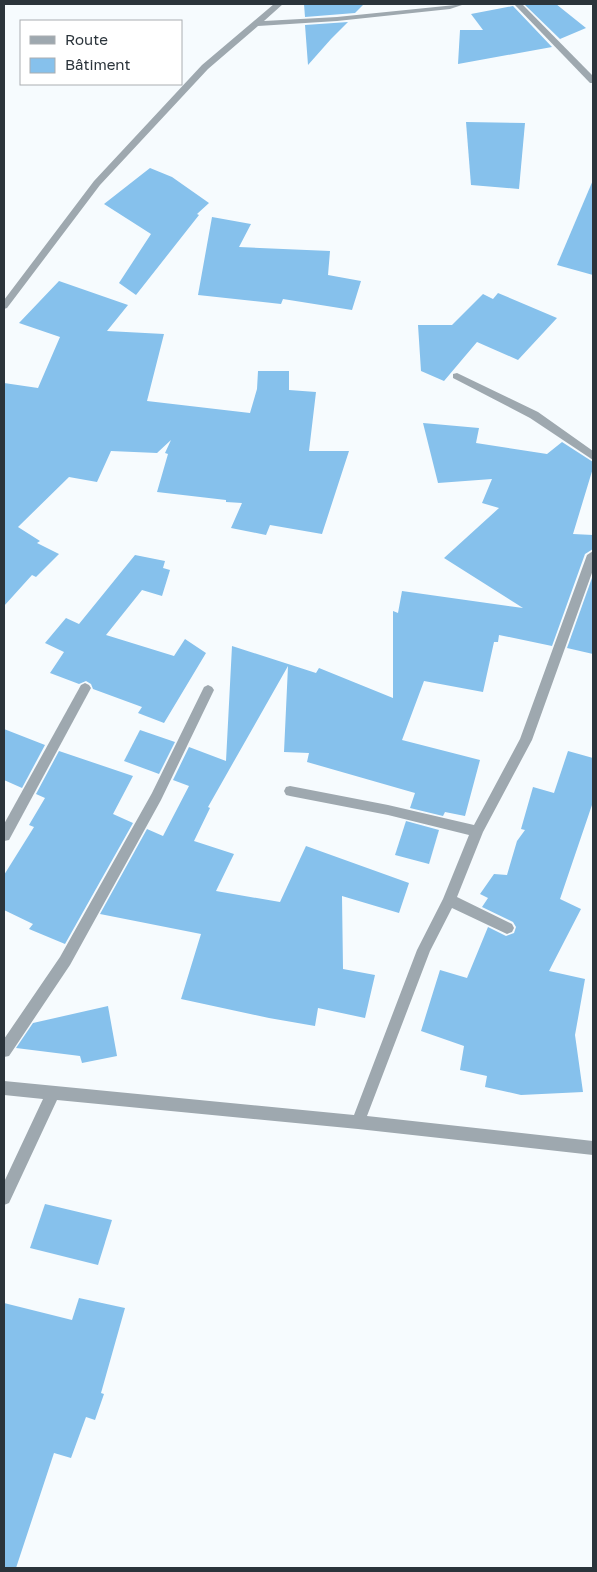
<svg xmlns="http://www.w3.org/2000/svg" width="597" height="1572" font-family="'Golos Text',sans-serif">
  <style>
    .building { fill: #86c1ec }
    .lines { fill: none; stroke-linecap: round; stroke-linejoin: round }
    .street { fill: #9ea8af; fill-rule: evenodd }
  </style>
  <rect width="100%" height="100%" fill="#f6fbfe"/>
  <g class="building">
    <path d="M304,4H364L355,13L305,17Z"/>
    <path d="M524,4H556L586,28L560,39L561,40Z"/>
    <path d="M513,6L552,47L458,64L460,30H483L471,14Z"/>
    <path d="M348,22L331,39L308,65L305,25Z"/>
    <path d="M466,122L525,123L519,189L471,185Z"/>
    <path d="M150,168L172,177L209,203L197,214L199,215L136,295L119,283L151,234L104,204Z"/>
    <path d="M593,180V275L557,265Z"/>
    <path d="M212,217L251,224L239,247L330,251L328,275L361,281L352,310L283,299L281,304L198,295Z"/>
    <path d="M59,281L128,305L107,331L164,334L147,401L250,413L257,389L258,371H289V390L316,392L309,451H349L322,534L270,525L266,535L231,528L242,503L226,502V500L157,492L168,454L165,453L171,440L157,453L111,451L97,482L69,477L18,527L40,541L37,543L59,554L36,577L32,575L4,606V383L38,388L60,337L19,323Z"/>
    <path d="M498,293L557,318L518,360L477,342L444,381L421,371L418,325H452L483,294L493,299Z"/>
    <path d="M423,423L479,428L476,443L547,454L562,442L593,462V468L573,534L593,535V549L585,554L552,646L499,635L498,642H494L483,692L424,681L402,740L480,760L465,816L445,812L443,816L410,808L415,793L307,762L309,753L284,752L288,666L208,807L210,808L194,841L234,854L216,891L280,902L306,846L409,883L399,913L342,896L343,969L375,975L365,1018L318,1008L315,1026L269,1018L181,999L201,934L100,914L147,829L163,836L189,786L173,780L189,747L226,761L232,646L316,673L319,668L393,698V611L398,613L402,591L523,608L444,558L499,508L482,503L492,479L438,483Z"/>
    <path d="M135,555L165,561L163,568L170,570L162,596L142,590L106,635L174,656L185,639L206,653L164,723L138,713L142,707L93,689L91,684L86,681L79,684L50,673L64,652L45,643L66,618L79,624Z"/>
    <path d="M593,575V654L567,648Z"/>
    <path d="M4,729L45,745L22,788L4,780Z"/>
    <path d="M140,730L175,742L159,774L124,761Z"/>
    <path d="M59,751L133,776L113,814L133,823L65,944L29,929L33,924L4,910V875L34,827L29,825L45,798L36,794Z"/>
    <path d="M568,751L593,758V802L560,899L581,909L549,971L585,979L575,1035L583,1092L521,1095L485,1087L487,1076L460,1070L464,1046L421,1031L440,970L467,978L488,927L506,936L514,933L516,927L513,922L482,907L488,898L480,894L494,874L507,875L517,841L525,830L521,829L533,787L554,793Z"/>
    <path d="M406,821L439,830L429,864L395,855Z"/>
    <path d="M108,1006L117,1056L82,1063L80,1056L16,1048L33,1023Z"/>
    <path d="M45,1204L112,1220L98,1265L30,1248Z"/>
    <path d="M79,1298L125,1308L101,1393L104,1394L95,1420L86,1417L71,1458L54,1453L16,1568H4V1303L72,1320Z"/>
  </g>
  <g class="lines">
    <g class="street">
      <path d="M274,4H283L264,21L337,17L465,4L450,9L337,21L258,26L208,69L100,185L7,308L4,309V300L94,181L202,65Z"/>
      <path d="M514,4H522L593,76V83H590Z"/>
      <path d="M457,373L538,412L593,451V460L530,418L453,378V374Z"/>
      <path d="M593,551V570L532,740L483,832L457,897L512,924L514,928L512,932L507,934L452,908L430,951L367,1116L593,1141V1155L358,1129L57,1100L9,1203L4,1205V1182L43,1099L4,1095V1081L354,1115L417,950L443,899L469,835L388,815L290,796L286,795L284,791L286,787L290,786L388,805L474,825L520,739L587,555Z"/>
      <path d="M85,683L89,685L91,688L9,840L4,841V824L81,685Z"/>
      <path d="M208,685L212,687L214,690L161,800L70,965L9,1056L4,1057V1039L60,957L152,793L204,687Z"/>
    </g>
  </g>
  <rect width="597" height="1572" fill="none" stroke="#2b343b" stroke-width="10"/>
  <rect x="20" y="20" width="162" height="65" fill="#ffffff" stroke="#aaaeb1"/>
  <rect x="30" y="36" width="25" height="8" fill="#9ea8af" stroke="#aaaeb1"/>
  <text x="65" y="45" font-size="15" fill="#2b343b">Route</text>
  <rect x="30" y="58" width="25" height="15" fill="#86c1ec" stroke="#aaaeb1"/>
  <text x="65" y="70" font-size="15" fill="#2b343b">Bâtiment</text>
</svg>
